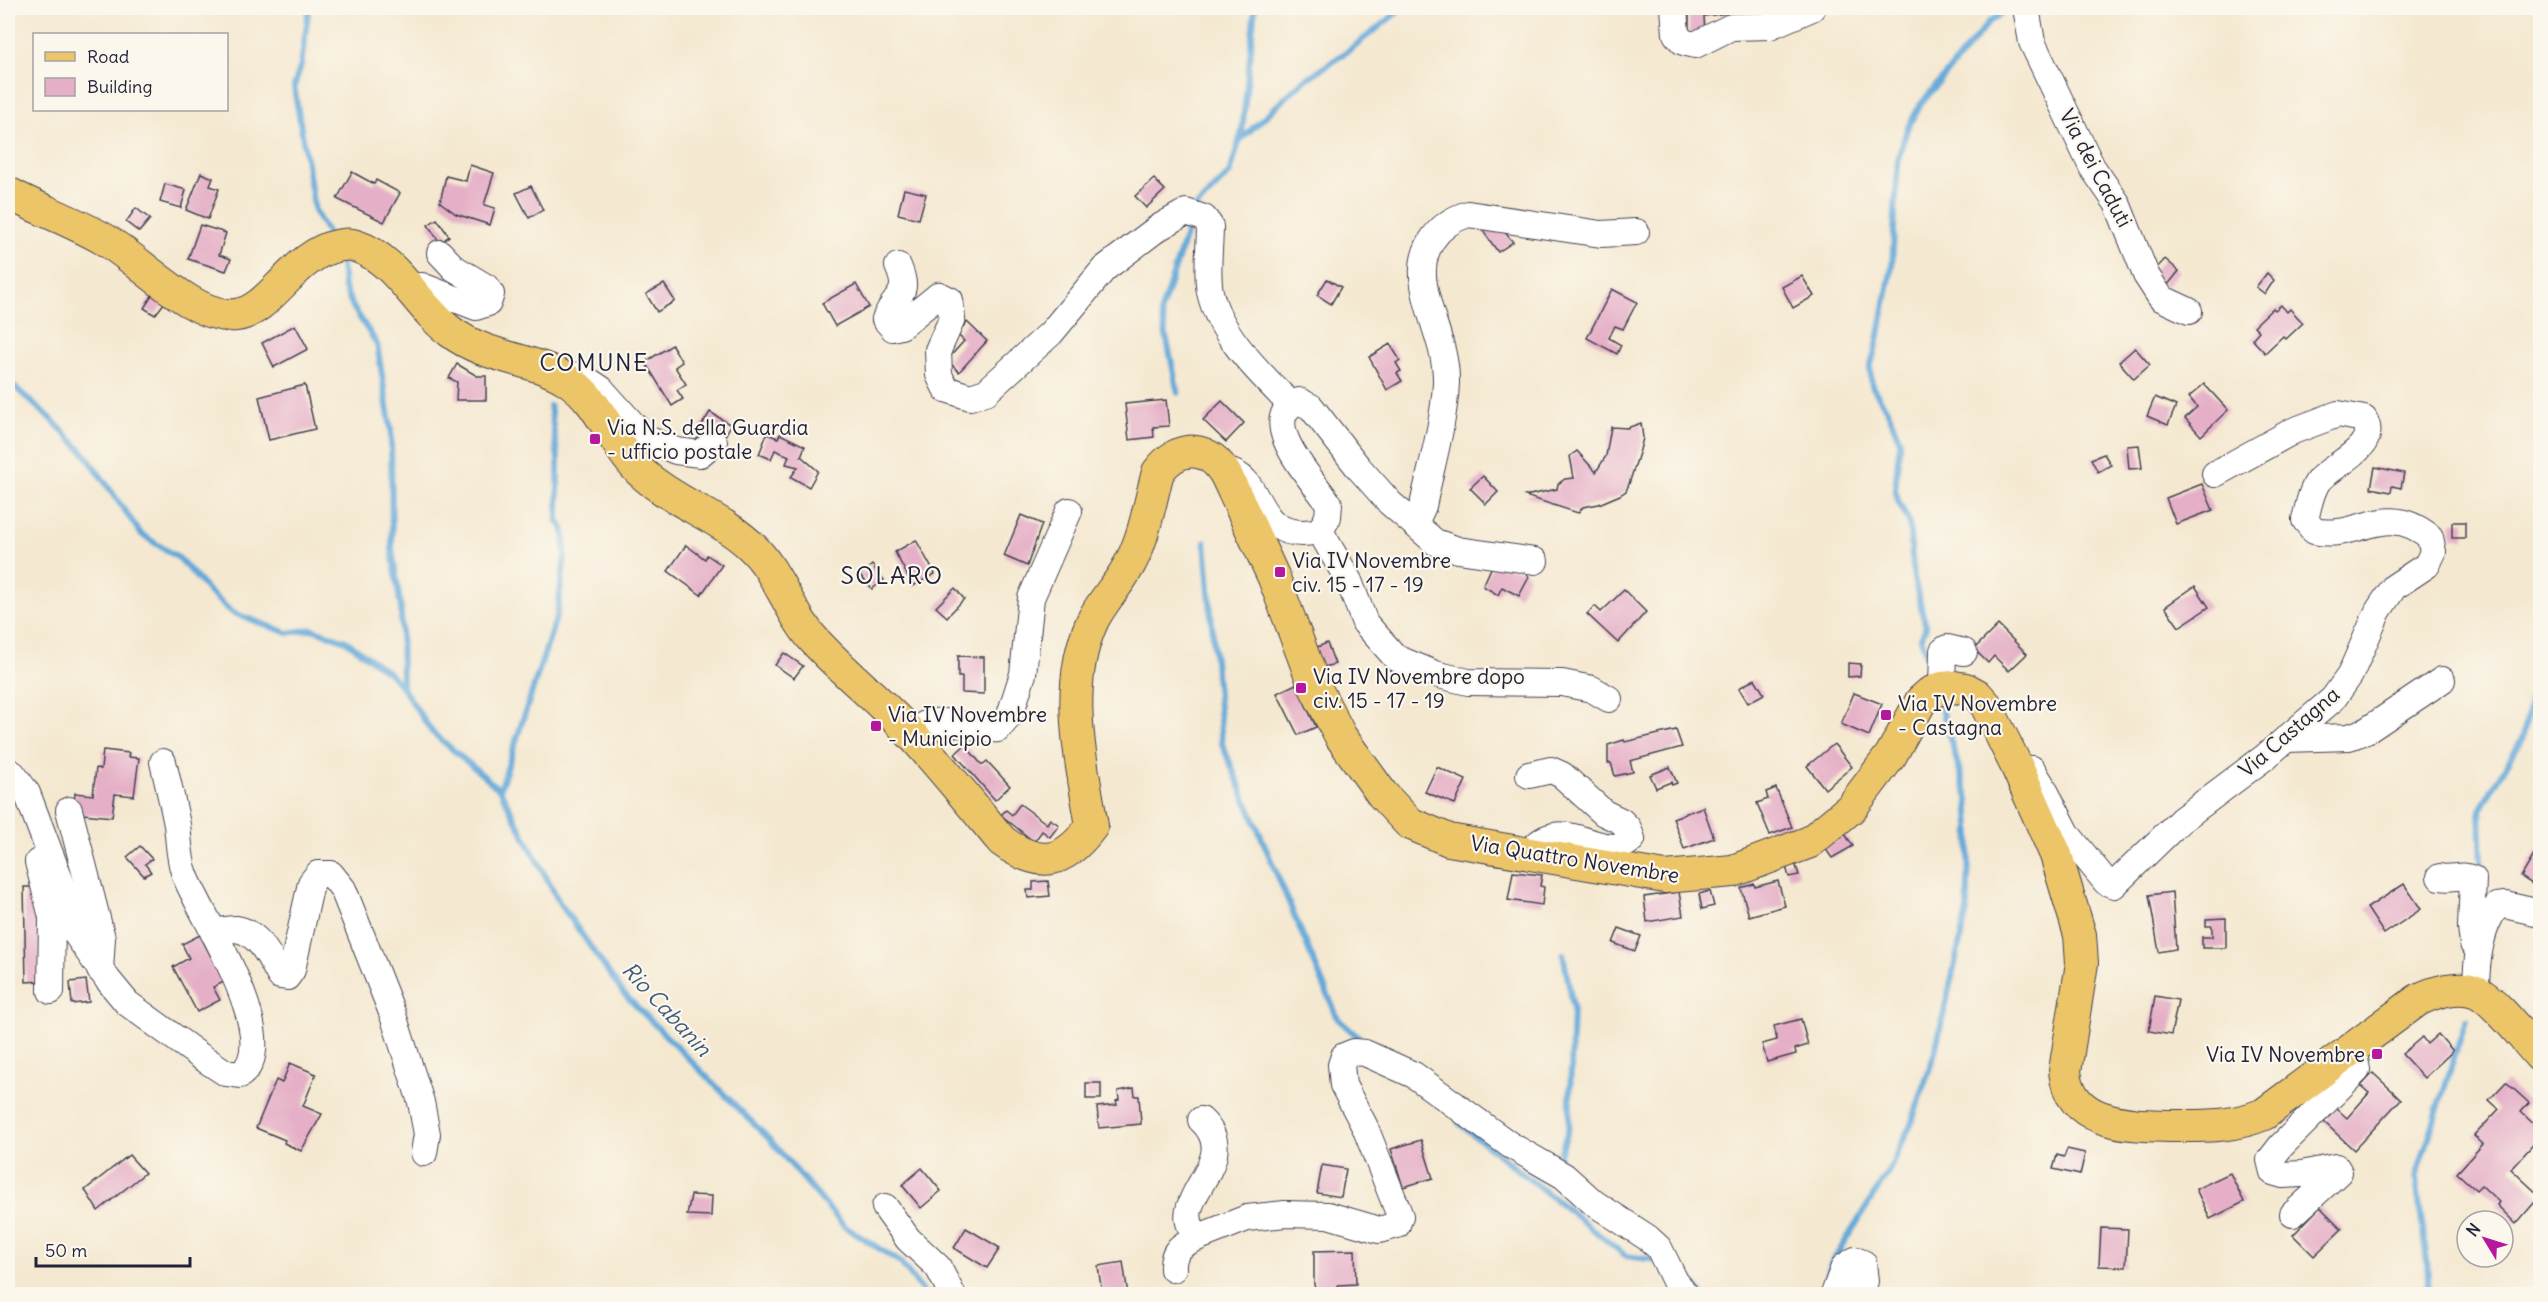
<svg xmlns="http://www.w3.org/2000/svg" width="2548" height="1302" font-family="Delius,sans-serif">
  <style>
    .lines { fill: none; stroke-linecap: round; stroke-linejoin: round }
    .stream { stroke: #63a9d9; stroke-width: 6 }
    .building { fill: #e5b0c7 }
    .minor-casing { stroke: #424051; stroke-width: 28 }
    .major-casing { stroke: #424051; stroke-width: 34 }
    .minor { stroke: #fff; stroke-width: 26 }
    .major { stroke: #ecc569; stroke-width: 32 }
    .poi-dot { fill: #b5179e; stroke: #fbf7ec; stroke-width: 2 }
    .labels { text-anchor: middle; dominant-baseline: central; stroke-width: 4.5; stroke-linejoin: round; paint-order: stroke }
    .street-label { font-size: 21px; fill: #22223b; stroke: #fbf7ec }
    .poi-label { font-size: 21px; fill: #22223b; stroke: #fbf7ec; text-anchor: start }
    .water-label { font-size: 22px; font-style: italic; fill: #3c587a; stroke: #fbf7ec }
    .quarter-label { font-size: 24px; letter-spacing: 1.5px; fill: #22223b; stroke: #fbf7ec }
  </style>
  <rect width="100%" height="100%" fill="#fbf7ec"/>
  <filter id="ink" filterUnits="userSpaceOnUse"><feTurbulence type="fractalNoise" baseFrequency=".0167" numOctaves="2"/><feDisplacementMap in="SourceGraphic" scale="12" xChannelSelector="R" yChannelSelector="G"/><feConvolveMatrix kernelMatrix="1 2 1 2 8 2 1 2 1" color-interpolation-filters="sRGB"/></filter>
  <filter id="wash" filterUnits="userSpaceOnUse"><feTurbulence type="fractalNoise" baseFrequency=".008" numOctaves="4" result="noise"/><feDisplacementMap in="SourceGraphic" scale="24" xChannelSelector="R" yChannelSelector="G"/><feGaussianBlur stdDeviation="1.35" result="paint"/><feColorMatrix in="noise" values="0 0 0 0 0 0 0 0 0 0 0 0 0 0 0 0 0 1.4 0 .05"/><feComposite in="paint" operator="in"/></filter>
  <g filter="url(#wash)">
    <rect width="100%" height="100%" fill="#f4e8d0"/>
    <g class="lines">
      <g class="stream">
        <path d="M309,8L301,65L294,86L315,212L331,239"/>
        <path d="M1239,141L1302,82L1348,51L1403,8"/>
        <path d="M1194,209L1230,173L1242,131L1255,8"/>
        <path d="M341,255L344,287L353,307L377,344L391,430L392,549L401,609L402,687"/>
        <path d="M8,381L53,421L86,455L141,534L180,559L210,593L233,613L288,633L312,629L346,641L389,673L402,687L432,732L500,790L559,902L623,993L769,1139L844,1226L900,1262L925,1294"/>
        <path d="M1178,393L1161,311L1191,219"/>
        <path d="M1205,542L1222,744L1338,1019L1367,1045"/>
        <path d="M1932,671L1921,638L1926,627L1914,578L1909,521L1899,503L1895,490L1900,441L1888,412L1872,386L1870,368L1878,340L1892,266L1898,159L1907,129L1920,105L1990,21L2011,8"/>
        <path d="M500,790L557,615L565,556L564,530L558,521V459L550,406"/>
        <path d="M2482,870L2480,810L2523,737L2540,652"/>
        <path d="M1459,1123L1626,1256L1656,1260"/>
        <path d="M1556,1166L1569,1127L1573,1007L1563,954"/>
        <path d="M1681,1265L1702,1294"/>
        <path d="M1827,1278L1831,1264L1889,1171L1913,1119L1935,1052L1967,910L1970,826L1968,799L1938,698"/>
        <path d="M2429,1294L2427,1262L2416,1178L2466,1020"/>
      </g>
    </g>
    <g id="blocks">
      <g class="building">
        <path d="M1689,8H1727V13L1704,16L1705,34L1689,35Z"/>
        <path d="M470,165L494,173L484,205L495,208L490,225L456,214L440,202L446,176L466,181Z"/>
        <path d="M352,172L374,184L376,180L400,193L384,222L337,199Z"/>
        <path d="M201,173L213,178L210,186L219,189L208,219L186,210Z"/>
        <path d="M1154,179L1165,190L1146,208L1135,196Z"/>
        <path d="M165,184L186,190L181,208L160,202Z"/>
        <path d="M531,186L543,210L529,218L516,193Z"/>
        <path d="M904,189L926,194L919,219L898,214Z"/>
        <path d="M136,208L150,219L139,232L126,222Z"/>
        <path d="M437,219L449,236L440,243L428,225Z"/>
        <path d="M1497,223L1513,242L1498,252L1483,231Z"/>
        <path d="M200,225L226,233L219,255L231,259L226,271L188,259Z"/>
        <path d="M2165,259L2179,271L2167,286L2152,273Z"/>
        <path d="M2267,273L2274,280L2265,294L2256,287Z"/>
        <path d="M1802,276L1814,296L1793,308L1782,287Z"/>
        <path d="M1327,279L1341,287L1331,304L1317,295Z"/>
        <path d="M664,284L675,301L657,312L646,294Z"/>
        <path d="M856,284L869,307L835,326L822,303Z"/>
        <path d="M1612,289L1637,302L1623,329L1615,326L1609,338L1621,345L1617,354L1587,338Z"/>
        <path d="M153,294L165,302L155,315L144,308Z"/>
        <path d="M2281,305L2287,312L2290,309L2303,323L2286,339L2283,336L2265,353L2252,339L2259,331L2254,326L2273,308L2275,310Z"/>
        <path d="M967,322L987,341L959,372L947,360L964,341L957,334Z"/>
        <path d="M295,325L308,349L274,367L262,343Z"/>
        <path d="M1390,344L1400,360L1396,363L1401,371L1397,373L1402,381L1387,390L1369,357Z"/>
        <path d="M672,345L682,362L675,367L686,384L677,390L683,399L672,406L645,362Z"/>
        <path d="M2135,348L2150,365L2134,379L2119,362Z"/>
        <path d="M457,364L477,376H486V400H456L457,382L449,378Z"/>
        <path d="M2204,384L2228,410L2201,436L2185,418L2197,407L2189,397Z"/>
        <path d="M305,385L315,429L269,440L259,397Z"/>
        <path d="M2155,397L2176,406L2168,425L2147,416Z"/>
        <path d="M1166,400L1169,426L1153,427L1154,437L1129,440L1125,404Z"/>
        <path d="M1222,401L1244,423L1226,442L1203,420Z"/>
        <path d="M710,412L731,425L722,441L700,428Z"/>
        <path d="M1641,423L1643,438L1640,450L1629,484L1626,491L1620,495L1599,504L1583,507L1578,513L1525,496L1557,489L1558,484L1565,479L1574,478L1570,456L1577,451L1596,472L1606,456L1611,427L1627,428Z"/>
        <path d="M767,434L778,438L780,434L805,446L801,456L818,471L809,487L791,477L798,467L786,464L789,456L775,450L771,459L759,454Z"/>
        <path d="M2139,445L2142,468L2129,469L2127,446Z"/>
        <path d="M2104,454L2111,465L2098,472L2091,459Z"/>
        <path d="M2375,467L2404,473L2401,488L2392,486L2391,492L2371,488Z"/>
        <path d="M1483,476L1498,492L1486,504L1470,488Z"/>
        <path d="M2202,484L2213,510L2176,524L2166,498Z"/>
        <path d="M1021,515L1042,524L1027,566L1004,556Z"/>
        <rect x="2452" y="522" width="13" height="16"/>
        <path d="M916,540L935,574L913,586L895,552Z"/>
        <path d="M686,545L705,559L707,555L722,565L701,595L668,571Z"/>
        <path d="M872,565L884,580L872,589L860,575Z"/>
        <path d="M1492,566L1524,570L1529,577L1519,596L1502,587L1498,595L1483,586Z"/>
        <path d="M2195,586L2209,607L2179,627L2165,607Z"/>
        <path d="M955,588L964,599L947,617L936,607Z"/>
        <path d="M1624,590L1646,612L1618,643L1587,614L1595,606L1601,612Z"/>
        <path d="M1998,625L2027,654L2009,671L1994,656L1988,663L1974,649Z"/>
        <path d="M1327,643L1335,664L1321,668L1315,648Z"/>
        <path d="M784,653L803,666L794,678L775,665Z"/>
        <path d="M958,656L984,657V694L962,693V677H958Z"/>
        <path d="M1848,663L1861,664L1860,676L1848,677Z"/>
        <path d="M1755,679L1764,694L1748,703L1739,688Z"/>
        <path d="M1296,684L1316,727L1298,735L1277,693Z"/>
        <path d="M1854,693L1882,704L1869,736L1841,724Z"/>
        <path d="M1676,730L1682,747L1630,761L1633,772L1615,776L1611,763H1608V745L1624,740L1625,742Z"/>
        <path d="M1834,744L1852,767L1825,789L1807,766Z"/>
        <path d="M965,745L982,765L987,761L1010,786L995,800L955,754Z"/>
        <path d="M103,750L129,753L128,757L139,758L134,796L115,794L112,817L73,813L75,793L93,795L96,768L101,769Z"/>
        <path d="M1437,767L1466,780L1455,804L1425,792Z"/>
        <path d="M1670,767L1677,783L1672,785L1671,782L1656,788L1650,775Z"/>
        <path d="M1776,788L1792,827L1770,835L1757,803L1768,799L1766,792Z"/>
        <path d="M1020,804L1047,824L1050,819L1059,825L1050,837L1042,831L1034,842L1001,815L1006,810L1012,815Z"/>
        <path d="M1703,807L1714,838L1684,849L1673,818Z"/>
        <path d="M1845,834L1853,846L1832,858L1825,848Z"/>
        <path d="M140,846L152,859L145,864L151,872L144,876L127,857Z"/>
        <path d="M2537,850L2540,852V889L2521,877Z"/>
        <path d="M1794,860L1799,875L1789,877L1785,863Z"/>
        <path d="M1513,872L1542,875L1540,886L1544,887L1542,905L1508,900Z"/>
        <path d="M1048,881L1050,896L1028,898L1027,890H1033V882Z"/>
        <path d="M1778,881L1785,906L1749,916L1741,888L1754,884L1755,887Z"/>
        <path d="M2404,884L2421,909L2384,934L2367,908Z"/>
        <path d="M24,887H39L41,981L26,982Z"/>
        <path d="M1710,891L1714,906L1702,909L1699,894Z"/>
        <path d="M1679,892L1683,916L1647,922L1644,897Z"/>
        <path d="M2172,892L2176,949L2159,952L2149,895Z"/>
        <path d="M2226,918V948H2202V937H2212V926H2206V919Z"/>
        <path d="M1619,928L1641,936L1635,951L1613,943Z"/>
        <path d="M200,935L224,982L213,987L220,1000L197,1012L173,967L189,958L182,944Z"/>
        <path d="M86,980L89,1002L72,1004L70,982Z"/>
        <path d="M2155,996L2178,1000L2171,1035L2149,1031Z"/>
        <path d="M1801,1019L1808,1045L1795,1049L1796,1054L1767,1062L1762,1044L1777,1040L1774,1026Z"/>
        <path d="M2438,1034L2453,1051L2424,1078L2402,1054L2422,1037L2427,1044Z"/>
        <path d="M290,1063L316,1074L303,1106L322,1114L301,1151L284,1143L285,1140L256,1128L276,1080L282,1083Z"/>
        <path d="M2373,1073L2401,1099L2354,1150L2324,1122L2336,1108L2347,1118L2369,1093L2361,1086Z"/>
        <path d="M2506,1082L2529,1103L2521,1112L2540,1130V1137L2511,1169L2540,1196L2516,1224L2497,1205L2499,1202L2481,1185L2476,1190L2457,1173L2483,1144L2474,1136L2499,1109L2489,1100Z"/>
        <rect x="1086" y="1083" width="15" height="16"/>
        <path d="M1134,1088L1135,1096H1139L1141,1124L1099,1128L1097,1107L1117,1105L1116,1101L1119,1100L1118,1091Z"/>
        <path d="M1421,1140L1433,1178L1403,1187L1391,1149Z"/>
        <path d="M2067,1149L2085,1153L2080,1175L2053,1169L2057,1155L2064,1157Z"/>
        <path d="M129,1155L145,1173L98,1211L85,1190Z"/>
        <path d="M1322,1165L1346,1169L1341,1197L1317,1193Z"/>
        <path d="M922,1168L941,1191L921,1208L902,1185Z"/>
        <path d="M2230,1173L2244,1202L2210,1219L2196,1189Z"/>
        <path d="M691,1195L712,1196L711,1216L687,1215Z"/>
        <path d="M2320,1207L2342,1229L2314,1256L2293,1235Z"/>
        <path d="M966,1228L1000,1248L987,1268L954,1248Z"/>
        <path d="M2101,1228L2128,1229L2126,1267L2099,1266Z"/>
        <path d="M1355,1250L1356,1284L1338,1285V1294H1317L1314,1285V1251Z"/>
        <path d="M1123,1262L1128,1294H1102L1098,1266Z"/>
      </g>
    </g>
  </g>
  <g filter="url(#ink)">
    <use href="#blocks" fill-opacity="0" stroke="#424051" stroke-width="1.5"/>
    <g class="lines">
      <g class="minor-casing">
        <g id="minor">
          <path d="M1674,8L1676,34L1683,42L1695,45L1731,27L1770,26L1812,8"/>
          <path d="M2026,8L2032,42L2092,167L2117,203L2146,275L2161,298L2189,311"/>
          <path d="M898,266C911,296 896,293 885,319L893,328L901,326L939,295L950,300L952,319L938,350L939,375L946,389L970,397L986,392L1051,333L1104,269L1158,228L1186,212L1204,218L1210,226C1210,247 1206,271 1210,292C1219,335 1261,374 1291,405"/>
          <path d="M405,286H422L476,307L488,303L491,294L486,287L454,268L440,253"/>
          <path d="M575,376L580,375L601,389L645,438L676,451L700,454L714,442"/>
          <path d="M1227,471C1267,478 1250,545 1320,531L1328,517L1329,504C1315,482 1253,419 1299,401L1311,407L1358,467L1390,503L1435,542L1458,550L1535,561"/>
          <path d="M1415,523L1423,506C1431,466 1444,424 1446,383C1447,348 1429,319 1424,285C1418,251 1436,224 1468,214L1601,234L1636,232"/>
          <path d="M1320,531L1349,581L1365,623L1396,658L1435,674L1468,682L1562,683L1592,689L1609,699"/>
          <path d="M1942,688L1943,651L1947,648L1964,652"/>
          <path d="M912,734C917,731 923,724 928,723C950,718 976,731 998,729L1010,715L1023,674L1031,598L1069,511"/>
          <path d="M2286,739L2349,737L2366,731L2442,680"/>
          <path d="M2018,767L2032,769L2043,787L2068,835L2106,882L2114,885L2181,820L2265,757L2333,699L2350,675L2378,611L2394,587L2427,565L2433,552L2430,537C2384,500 2359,541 2314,531L2305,520C2308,508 2311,490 2319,480C2335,463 2380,447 2364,419L2338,414L2293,431L2215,474"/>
          <path d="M8,771L13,774L27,793L68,901L74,931L108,980L127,1003L200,1056L226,1073L240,1075C286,1041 200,915 185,875C179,860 179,841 177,825C173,804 168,783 163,762"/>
          <path d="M69,810L102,938L100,970"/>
          <path d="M1529,854C1561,807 1604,867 1632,839L1628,828L1621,821L1604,813L1562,775L1551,770L1529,775"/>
          <path d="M38,862L52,917L51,991"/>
          <path d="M2440,877C2452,880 2461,873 2473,879L2471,927L2473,944"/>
          <path d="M213,932C220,931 229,929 236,929C259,932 270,958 280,976L287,977L292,970L311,883L318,874H331L343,889L393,1015L421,1102L427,1134L424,1153"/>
          <path d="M2476,992C2476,963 2479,929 2497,906L2505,905L2540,913"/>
          <path d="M1201,1120C1247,1163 1159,1202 1199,1237L1247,1218L1285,1214L1328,1215L1379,1230L1397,1225L1400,1216L1365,1127L1343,1085L1341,1065L1344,1056L1354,1052L1365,1053L1414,1075L1510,1145L1564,1176L1594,1203L1648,1238L1659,1248L1675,1281L1685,1294"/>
          <path d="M885,1207L908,1239L938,1267L952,1294"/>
          <path d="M2293,1214L2339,1172L2336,1167L2302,1174L2283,1175L2273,1172L2270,1160L2281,1146L2357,1070L2353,1049"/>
          <path d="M1173,1269C1172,1250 1182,1244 1199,1237"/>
          <path d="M1834,1294L1844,1267L1855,1260L1863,1263L1865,1281L1861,1294"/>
        </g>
      </g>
      <g class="major-casing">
        <path id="major" d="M8,193C38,209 72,221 102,238C140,259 193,320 236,315C271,311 294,254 337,246C344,245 349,243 356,246C398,260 416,306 451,332C487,359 530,357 566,379C602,401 613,448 644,475C677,504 721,517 753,548C777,571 791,615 814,640C845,674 882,702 913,736C944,770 973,806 1002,841C1041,869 1064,864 1092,826C1081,759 1063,686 1092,622C1100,604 1115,589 1125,572C1144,543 1149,505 1158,472C1179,443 1210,445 1227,477L1274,578L1315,687L1341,737L1382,794L1409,823L1449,840L1665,877L1733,871L1810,842L1851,808L1891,755L1921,701L1930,693L1942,688L1954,687L1966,689L1977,695L1986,705L2017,767L2056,855L2080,935L2082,963L2065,1071C2070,1126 2131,1125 2173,1126C2205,1126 2234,1127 2264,1114L2418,1000C2434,992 2459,984 2477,992C2496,1001 2525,1040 2540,1056"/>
      </g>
      <use href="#minor" class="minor"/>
      <use href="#major" class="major"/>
    </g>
  </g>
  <g class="poi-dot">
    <rect x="589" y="433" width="12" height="12" rx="3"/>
    <rect x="1274" y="566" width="12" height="12" rx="3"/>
    <rect x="1295" y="682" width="12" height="12" rx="3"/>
    <rect x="1880" y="709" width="12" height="12" rx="3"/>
    <rect x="870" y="720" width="12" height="12" rx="3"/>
    <rect x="2371" y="1048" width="12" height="12" rx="3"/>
  </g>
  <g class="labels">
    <g class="street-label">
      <text transform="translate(2096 168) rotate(62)">Via dei Caduti</text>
      <text transform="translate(2289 732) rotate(-41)">Via Castagna</text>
      <text transform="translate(1575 859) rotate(9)">Via Quattro Novembre</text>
    </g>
    <g class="poi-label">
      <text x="607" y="427">Via N.S. della Guardia<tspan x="607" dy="24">- ufficio postale</tspan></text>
      <text x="1292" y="560">Via IV Novembre<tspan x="1292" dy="24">civ. 15 - 17 - 19</tspan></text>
      <text x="1313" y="676">Via IV Novembre dopo<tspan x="1313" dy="24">civ. 15 - 17 - 19</tspan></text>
      <text x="1898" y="703">Via IV Novembre<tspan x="1898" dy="24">- Castagna</tspan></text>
      <text x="888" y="714">Via IV Novembre<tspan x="888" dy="24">- Municipio</tspan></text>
      <text x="2365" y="1054" text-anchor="end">Via IV Novembre</text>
    </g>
    <g class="water-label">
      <text transform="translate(667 1009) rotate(47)">Rio Cabanin</text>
    </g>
    <g class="quarter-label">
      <text x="594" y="362">COMUNE</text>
      <text x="892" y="575">SOLARO</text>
    </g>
  </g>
  <rect width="2548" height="1302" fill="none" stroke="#fbf7ec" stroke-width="30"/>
  <rect x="33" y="33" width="195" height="78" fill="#fbf7ec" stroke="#a4a2a5" stroke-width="1.5"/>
  <rect x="45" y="52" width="30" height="9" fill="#ecc569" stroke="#a4a2a5" stroke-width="1.5"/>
  <text x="87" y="63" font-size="18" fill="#22223b">Road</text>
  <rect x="45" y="78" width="30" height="18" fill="#e5b0c7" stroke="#a4a2a5" stroke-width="1.5"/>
  <text x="87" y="93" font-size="18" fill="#22223b">Building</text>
  <g transform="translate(2485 1239) rotate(308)"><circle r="28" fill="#fbf7ec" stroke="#a4a2a5" stroke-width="1.5"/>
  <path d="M0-4.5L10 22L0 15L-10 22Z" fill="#b5179e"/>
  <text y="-9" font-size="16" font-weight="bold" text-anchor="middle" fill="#22223b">N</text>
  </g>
  <path d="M36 1257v9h154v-9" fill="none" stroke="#22223b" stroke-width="3"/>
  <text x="45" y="1257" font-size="18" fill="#22223b" stroke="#fbf7ec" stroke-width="4.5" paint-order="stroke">50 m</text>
</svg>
